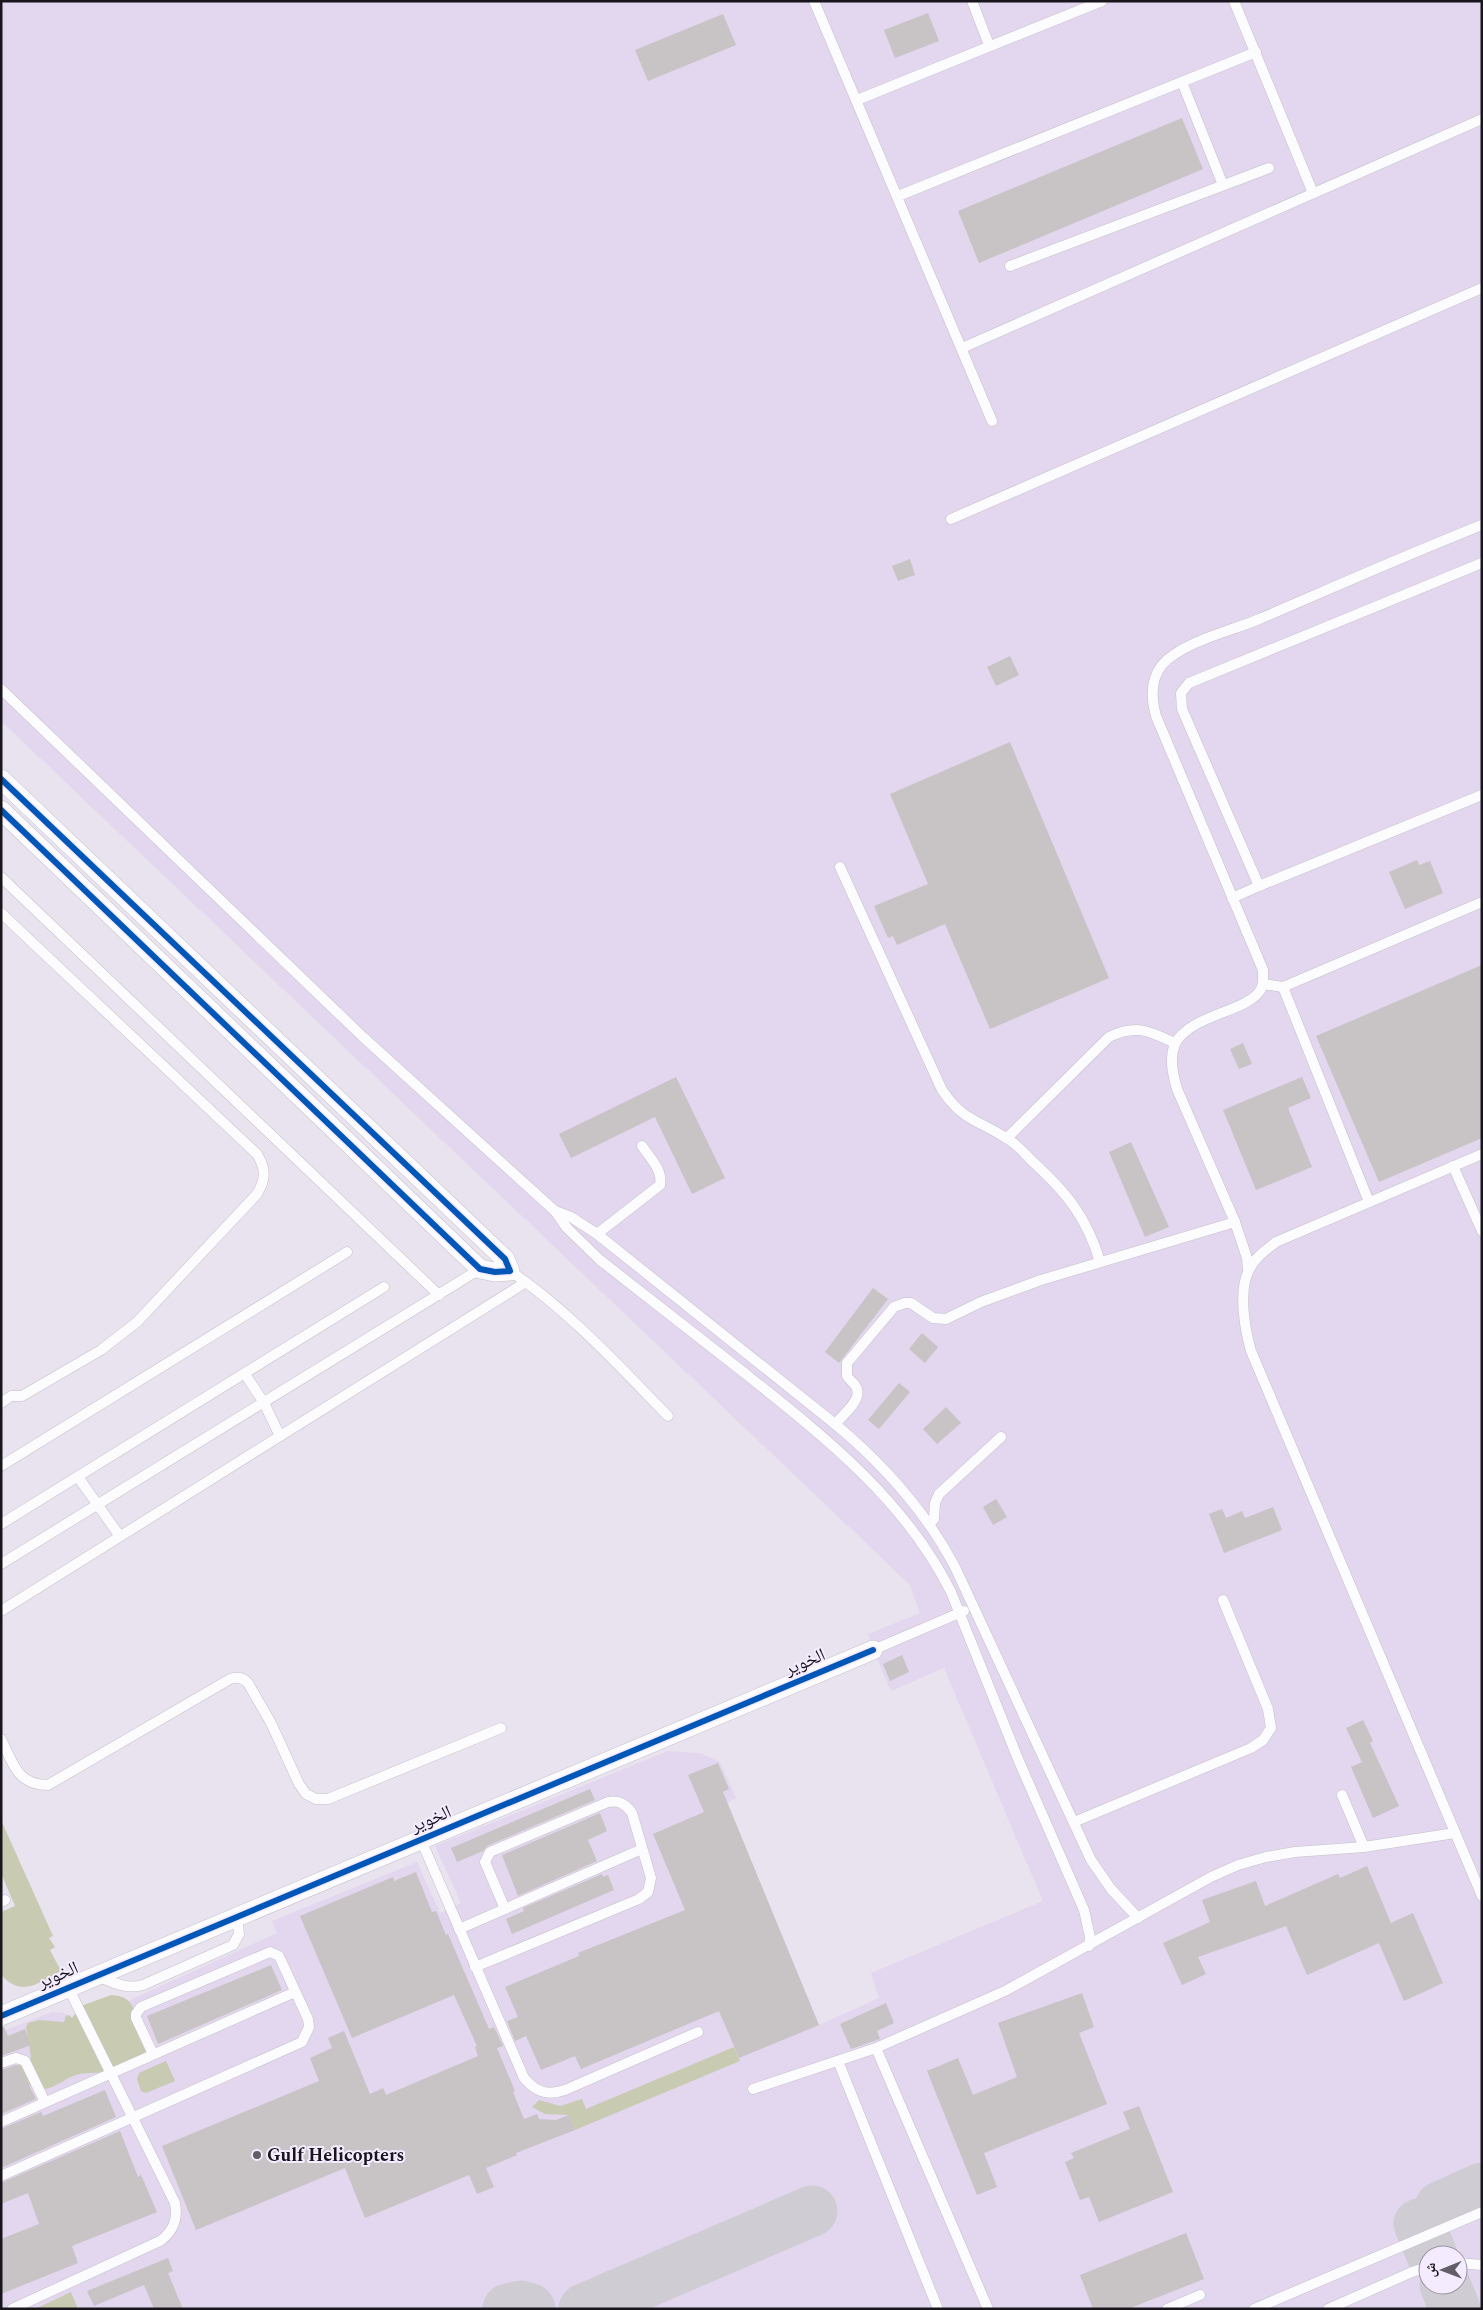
<svg xmlns="http://www.w3.org/2000/svg" width="1483" height="2310" font-family="Spectral,'Noto Naskh Arabic',serif">
  <style>
    .built { fill: #e2d7ee; fill-rule: evenodd }
    .green { fill: #c9cab2 }
    .lines { fill: none; stroke-linecap: round; stroke-linejoin: round }
    .taxiway { stroke: #d0ccd4; stroke-width: 51 }
    .building { fill: #c8c3c4 }
    .lane-casing { stroke: #c4c0c9; stroke-width: 11 }
    .street-casing { stroke: #c4c0c9; stroke-width: 20 }
    .lane { stroke: #fcfbfd; stroke-width: 10 }
    .street { stroke: #fcfbfd; stroke-width: 19 }
    .cycleway-casing { stroke: #f4ebff; stroke-width: 9 }
    .cycleway { stroke: #0057b8; stroke-width: 6 }
    .poi-dot { fill: #625d66; stroke: #f4ebff; stroke-width: 2 }
    .labels { text-anchor: middle; dominant-baseline: central; stroke-width: 4; stroke-linejoin: round; paint-order: stroke }
    .street-label { font-size: 18px; fill: #19151d; stroke: #f4ebff }
    .poi-label { font-size: 18px; font-weight: bold; fill: #19151d; stroke: #f4ebff; text-anchor: start }
  </style>
  <rect width="100%" height="100%" fill="#e9e3ef"/>
  <path class="built" d="M1,1H1482V2309H1V2032L52,2012L64,2013L75,2019L93,2017L277,1933L272,1921L417,1862L440,1913L461,1903L435,1846L668,1751L700,1753L720,1762L736,1798L727,1803L819,2025L879,1998L871,1973L1043,1901L944,1668L891,1691L873,1650L868,1634L920,1613L909,1584L1,721ZM1428,2255H1458V2285H1428Z"/>
  <g class="green">
    <path d="M1,1820L53,1936L49,1938L55,1947L50,1950L61,1971C37,1983 23,1998 1,1975V1912L15,1906L1,1873Z"/>
    <path d="M111,1995C127,1996 133,2002 136,2018C138,2033 153,2046 142,2061C132,2076 96,2071 80,2074C67,2076 57,2088 44,2089C36,2089 30,2086 23,2081L18,2067L19,2063L30,2060L31,2057L26,2027L28,2023L39,2020L64,2022L66,2016L69,2015L72,2018L81,2006Z"/>
    <path d="M734,2047L740,2061L575,2130L569,2115L545,2114L532,2107L539,2100L560,2106L582,2099L586,2109Z"/>
    <path d="M166,2061L175,2081L146,2093L141,2091L137,2079L139,2073Z"/>
    <path d="M71,2292L78,2309H35Z"/>
  </g>
  <g class="lines">
    <g class="taxiway">
      <path d="M1440,2207L1482,2188"/>
      <path d="M1419,2224L1432,2255"/>
      <path d="M1445,2285L1455,2309"/>
      <path d="M508,2309L521,2306L530,2309"/>
      <path d="M584,2309L812,2211"/>
    </g>
  </g>
  <g class="building">
    <path d="M928,13L939,41L895,58L884,30Z"/>
    <path d="M723,14L736,45L648,81L635,50Z"/>
    <path d="M1182,118L1203,169L979,263L958,211Z"/>
    <path d="M910,559L915,575L898,581L892,566Z"/>
    <path d="M1010,656L1019,675L996,686L987,667Z"/>
    <path d="M1010,742L1109,978L990,1029L945,924L897,945L893,936L888,938L874,906L928,884L890,794Z"/>
    <path d="M1417,860L1419,865L1430,861L1443,893L1405,909L1389,872Z"/>
    <path d="M1482,965V1138L1379,1182L1316,1036Z"/>
    <path d="M1243,1043L1252,1064L1239,1069L1230,1049Z"/>
    <path d="M676,1077L725,1178L692,1194L655,1117L571,1158L559,1134Z"/>
    <path d="M1302,1077L1311,1098L1288,1108L1312,1167L1256,1190L1223,1110Z"/>
    <path d="M1131,1142L1169,1227L1145,1237L1109,1152Z"/>
    <path d="M873,1288L888,1299L839,1363L825,1352Z"/>
    <path d="M922,1333L938,1347L925,1363L909,1349Z"/>
    <path d="M899,1383L910,1392L879,1429L868,1420Z"/>
    <path d="M946,1407L961,1423L937,1444L923,1429Z"/>
    <path d="M996,1499L1007,1517L993,1525L983,1507Z"/>
    <path d="M1273,1507L1282,1530L1224,1553L1209,1514L1222,1509L1226,1518L1242,1511L1245,1518Z"/>
    <path d="M902,1655L909,1672L890,1681L883,1664Z"/>
    <path d="M1363,1720L1373,1741L1370,1743L1399,1806L1373,1818L1351,1767L1362,1762L1346,1728Z"/>
    <path d="M718,1763L729,1789L723,1792L819,2025L739,2058L719,2011L581,2069L575,2056L541,2070L526,2036L515,2041L507,2021L518,2017L505,1987L579,1956L578,1953L685,1910L653,1834L704,1812L688,1775Z"/>
    <path d="M590,1789L595,1800L487,1846L483,1851L457,1862L451,1848Z"/>
    <path d="M600,1813L607,1831L588,1840L597,1861L518,1896L502,1855Z"/>
    <path d="M1367,1866L1391,1923L1413,1913L1443,1983L1404,2001L1379,1943L1307,1975L1286,1926L1198,1957L1206,1974L1182,1985L1163,1943L1210,1922L1202,1900L1256,1881L1265,1906L1338,1874L1340,1878Z"/>
    <path d="M416,1872L432,1912L436,1911L446,1935L448,1934L489,2029L494,2027L503,2046L497,2048L515,2091L513,2092L524,2119L537,2114L539,2119L556,2120L569,2115L575,2130L516,2153L517,2155L486,2168L494,2187L477,2194L469,2175L365,2218L345,2168L196,2230L162,2146L319,2081L310,2058L332,2048L328,2038L344,2031L370,2094L383,2088L386,2095L478,2056L475,2047L477,2046L454,1995L352,2038L300,1916L393,1877L394,1881Z"/>
    <path d="M602,1874L603,1877L608,1875L614,1890L512,1934L506,1919L524,1911L523,1908Z"/>
    <path d="M271,1965L282,1990L158,2044L147,2016Z"/>
    <path d="M1082,1993L1094,2027L1079,2033L1107,2104L984,2153L997,2187L977,2195L927,2071L958,2058L973,2095L1017,2077L998,2023Z"/>
    <path d="M886,2003L894,2023L877,2031L880,2039L851,2049L840,2024Z"/>
    <path d="M1,2027H4L8,2036L25,2029L31,2045L1,2056Z"/>
    <path d="M16,2065L20,2067L36,2099L1,2114V2070Z"/>
    <path d="M105,2090L116,2117L1,2168V2129L41,2112L43,2116Z"/>
    <path d="M1139,2106L1173,2192L1099,2222L1089,2197L1080,2200L1065,2162L1074,2158L1071,2153L1130,2129L1123,2112Z"/>
    <path d="M120,2131L138,2177L141,2175L157,2212L72,2246L78,2263L1,2294V2239L39,2224L28,2193L1,2204V2183Z"/>
    <path d="M1186,2233L1204,2279L1128,2309H1093L1080,2275Z"/>
    <path d="M168,2258L173,2271L168,2273L183,2309H154L144,2285L94,2306L87,2291Z"/>
  </g>
  <g class="lines">
    <g class="lane-casing">
      <g id="lane">
        <path d="M814,1L992,421"/>
        <path d="M972,1L989,45"/>
        <path d="M1234,1L1313,193"/>
        <path d="M1182,82L1223,185"/>
        <path d="M857,100L1102,1"/>
        <path d="M898,196L1256,52"/>
        <path d="M1010,266L1269,168"/>
        <path d="M962,348L1482,119"/>
        <path d="M951,519L1482,288"/>
        <path d="M1,689L363,1037L555,1211L567,1228L600,1260C649,1298 698,1337 747,1375C826,1438 905,1500 951,1592L1018,1759L1084,1910L1090,1937L1089,1946"/>
        <path d="M840,867L942,1090C964,1122 977,1119 1006,1138C1016,1143 1024,1153 1032,1161C1066,1192 1087,1217 1100,1262"/>
        <path d="M1,877L439,1295"/>
        <path d="M1259,886L1182,709L1181,693L1189,683L1482,563"/>
        <path d="M1232,898L1259,886L1482,795"/>
        <path d="M1,913L257,1154C266,1169 266,1179 257,1194L137,1322L101,1350L22,1396H11L1,1403"/>
        <path d="M1263,984L1283,987L1482,902"/>
        <path d="M1283,987L1369,1202"/>
        <path d="M1007,1138L1109,1037C1137,1024 1149,1031 1175,1043"/>
        <path d="M1482,1154L1276,1242C1266,1250 1254,1258 1249,1270C1238,1291 1245,1330 1251,1351L1482,1896"/>
        <path d="M1453,1166L1482,1231"/>
        <path d="M555,1211L571,1217L597,1234L835,1424C883,1464 926,1512 955,1567L1091,1860L1111,1889L1138,1918"/>
        <path d="M597,1234L660,1185C663,1170 650,1158 642,1146"/>
        <path d="M510,1271C567,1309 621,1368 668,1416"/>
        <path d="M1248,1271L1247,1258L1235,1222L1177,1089C1173,1075 1169,1058 1175,1044C1190,1014 1249,1012 1261,989C1264,983 1263,976 1263,970L1156,716C1151,698 1150,680 1162,665C1180,643 1230,631 1257,620C1332,588 1406,555 1482,525"/>
        <path d="M245,1374L264,1403L280,1436"/>
        <path d="M835,1424C842,1416 861,1401 857,1389C856,1384 850,1381 847,1376V1363L894,1307L905,1303H911L933,1318L946,1319L981,1302L1041,1280L1235,1222"/>
        <path d="M1,1466L347,1252"/>
        <path d="M78,1477L119,1535"/>
        <path d="M1,1524L384,1287"/>
        <path d="M929,1524L934,1519L935,1503L939,1494L1001,1437"/>
        <path d="M1,1564L480,1269"/>
        <path d="M1,1611L526,1282"/>
        <path d="M873,1650L964,1611"/>
        <path d="M1,1739C13,1763 17,1785 48,1785L230,1679C238,1677 242,1677 248,1683L271,1723L299,1784L306,1794L316,1799H328L501,1728"/>
        <path d="M1342,1795L1364,1847"/>
        <path d="M1074,1822L1251,1748L1263,1740L1271,1728L1268,1709L1223,1600"/>
        <path d="M421,1840L524,2078C536,2092 547,2096 565,2090L698,2032"/>
        <path d="M1,1902L5,1900"/>
        <path d="M459,1929L642,1849"/>
        <path d="M475,1967L639,1899L648,1892L651,1878L632,1813C626,1804 619,1800 608,1802L490,1852L485,1862L505,1909"/>
        <path d="M97,1976C112,1982 126,1990 143,1985L233,1945L239,1934L237,1916"/>
        <path d="M876,2048L988,2309"/>
        <path d="M838,2061L938,2309"/>
        <path d="M1,2063L16,2058L25,2061L45,2102"/>
        <path d="M753,2089L876,2048L1005,1991L1211,1877L1238,1865L1266,1857L1295,1852L1364,1847L1455,1833"/>
        <path d="M1,2122L295,1992"/>
        <path d="M1,2176L302,2042L309,2027L308,2019L279,1956L270,1952L141,2007L136,2014V2018L153,2054"/>
        <path d="M1458,2263L1482,2265"/>
        <path d="M12,2309L160,2241C174,2231 178,2219 175,2203L68,1987"/>
        <path d="M1167,2309L1200,2295"/>
        <path d="M1254,2309L1482,2212"/>
        <path d="M1328,2309L1412,2272L1428,2267"/>
      </g>
    </g>
    <g class="street-casing">
      <g id="street">
        <path d="M1,779L505,1259L510,1271L495,1272L480,1269L1,810"/>
        <path d="M1,2016L873,1650"/>
      </g>
    </g>
    <use href="#lane" class="lane"/>
    <use href="#street" class="street"/>
    <g class="cycleway-casing">
      <g id="cycleway">
        <path d="M1,779L505,1259L510,1271L495,1272L480,1269L1,810"/>
        <path d="M1,2016L873,1650"/>
      </g>
    </g>
    <use href="#cycleway" class="cycleway"/>
  </g>
  <circle class="poi-dot" cx="257" cy="2155" r="5"/>
  <g class="labels">
    <g class="street-label">
      <text transform="translate(805 1662) rotate(-23)">الخوير</text>
      <text transform="translate(431 1819) rotate(-23)">الخوير</text>
      <text transform="translate(58 1975) rotate(-23)">الخوير</text>
    </g>
    <g class="poi-label">
      <text x="267" y="2155">Gulf Helicopters</text>
    </g>
  </g>
  <rect width="1483" height="2310" fill="none" stroke="#19151d" stroke-width="5"/>
  <g transform="translate(1443 2270) rotate(269)"><circle r="24" fill="#f4ebff" stroke="#9c95a5"/>
  <path d="M0-4L9 19L0 12L-9 19Z" fill="#625d66"/>
  <text y="-8" font-size="14" font-weight="bold" text-anchor="middle" fill="#19151d">ش</text>
  </g>
</svg>
